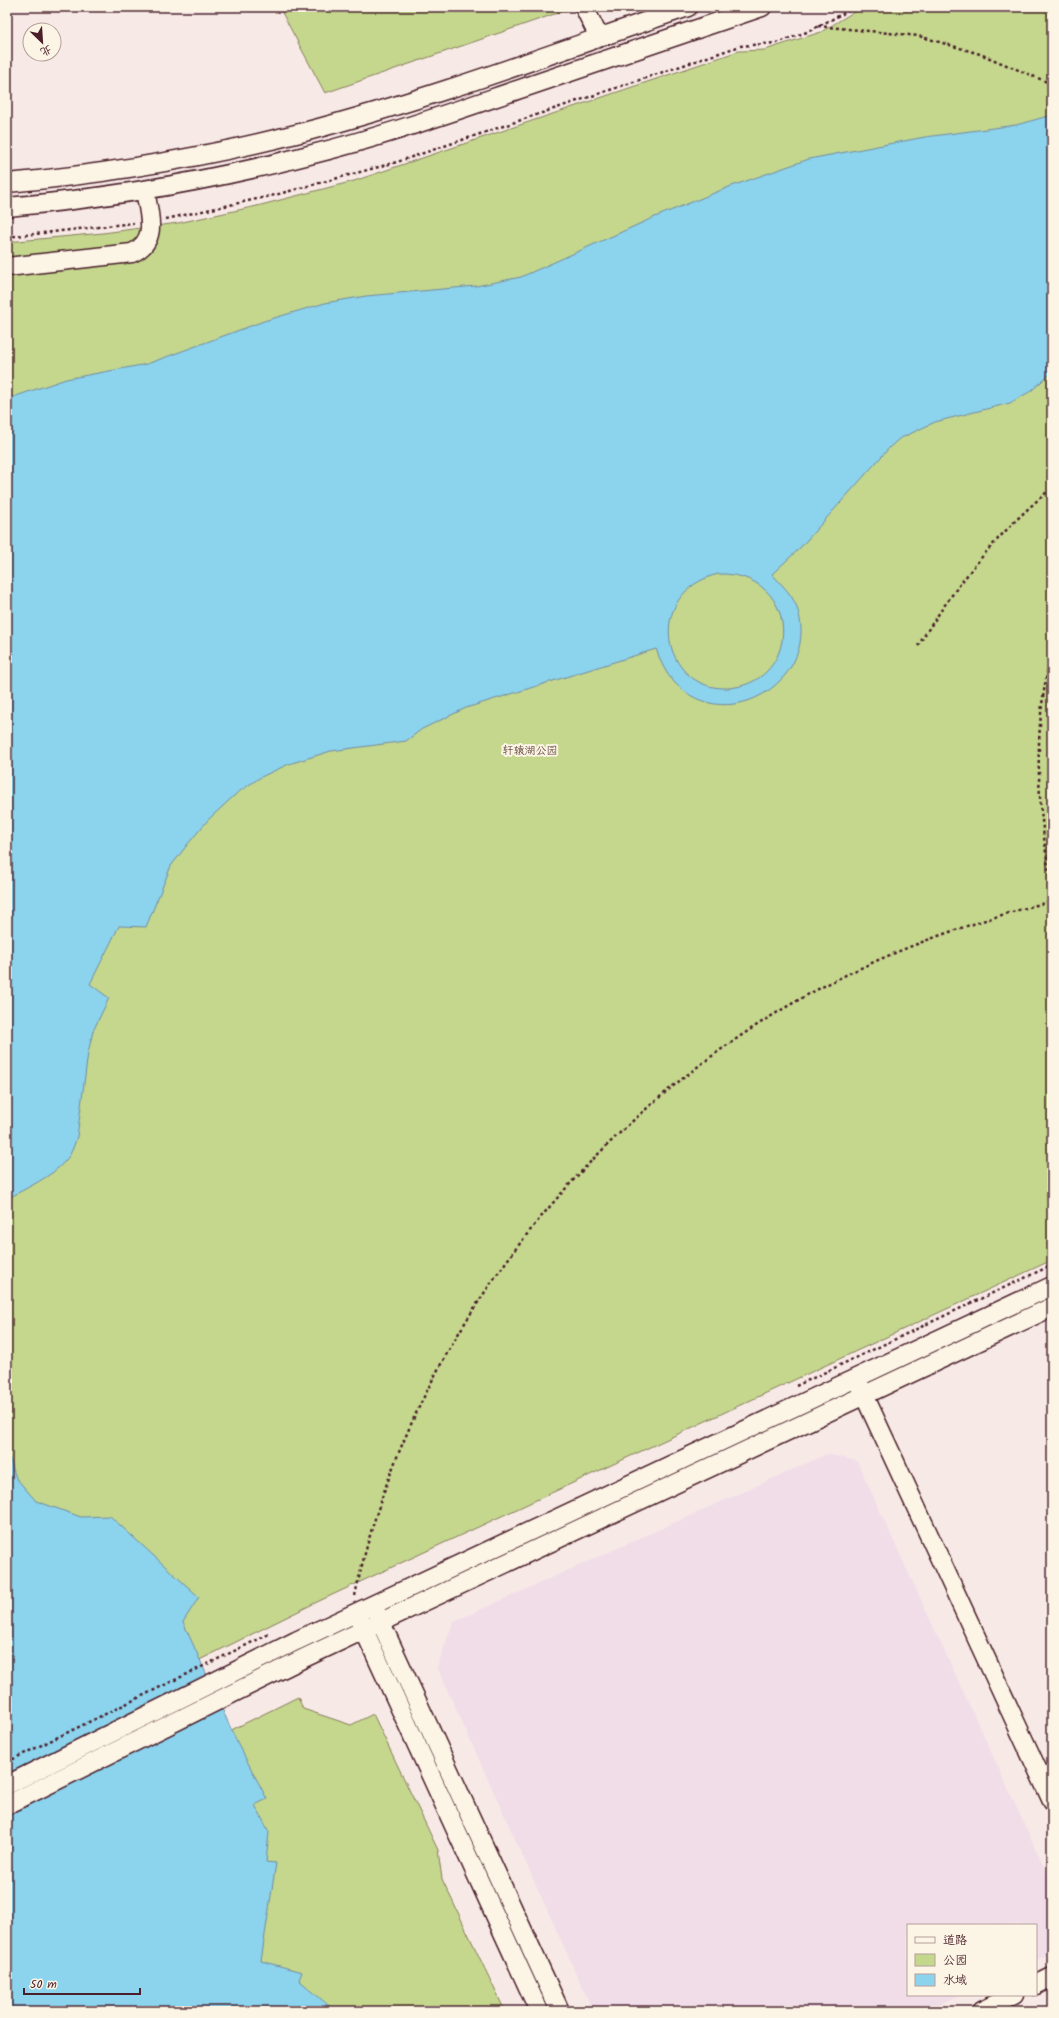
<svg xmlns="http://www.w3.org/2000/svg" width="1059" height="2018" font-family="Kalam,'LXGW WenKai TC',sans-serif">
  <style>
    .built { fill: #f1dde8 }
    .green { fill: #c4d78d; stroke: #877b5c }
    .water { fill: #8cd3ed; stroke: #728b9f; fill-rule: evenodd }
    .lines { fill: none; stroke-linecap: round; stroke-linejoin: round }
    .minor-casing { stroke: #4a1f2b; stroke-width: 21 }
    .path { stroke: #4a1f2b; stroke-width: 2.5; stroke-dasharray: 3 3; stroke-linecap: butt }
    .minor { stroke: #fcf5e5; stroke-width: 18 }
    .labels { text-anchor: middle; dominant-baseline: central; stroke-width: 4; stroke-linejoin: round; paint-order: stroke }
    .park-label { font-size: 11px; fill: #684d44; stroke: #fcf5e5 }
  </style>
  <rect width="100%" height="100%" fill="#f7eae6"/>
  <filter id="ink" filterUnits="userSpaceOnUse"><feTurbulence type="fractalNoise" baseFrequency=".025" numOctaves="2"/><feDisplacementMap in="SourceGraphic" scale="8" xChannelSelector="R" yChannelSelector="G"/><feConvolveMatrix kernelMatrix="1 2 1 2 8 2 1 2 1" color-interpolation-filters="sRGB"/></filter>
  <g filter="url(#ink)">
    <path class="built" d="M827,1454L857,1461L1052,1884L1051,1953L1036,1960V1925H908V1995H960L925,2011H593L437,1667L453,1622Z"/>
    <g class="green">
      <path d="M279,7H575L325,93Z"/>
      <path d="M870,7H1052V1260L317,1602L7,1755V242L103,233L178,223L257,206L354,181L739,51L765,50L821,32L852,13Z"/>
      <path d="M298,1697L303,1709L351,1725L373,1714L438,1850L442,1879L505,2011H7V1841Z"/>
    </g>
    <g class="water">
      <path d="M1052,115V372L1031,391L1010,403L935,422L899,439L890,447L799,549L772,574C781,584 790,592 796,605C824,677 729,739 675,683C665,673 661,662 656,649L466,708L422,729L406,741L331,751L289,764L261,777L237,793L208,820L187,845L171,866L146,927L119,926L90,984L109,998L93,1031L88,1053L77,1137C74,1145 72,1153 66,1160C52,1177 26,1188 7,1199V399L66,379L147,364L264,321L325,303L366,296L476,286L521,277L655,217L729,187L809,159L925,137L1016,125ZM718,574C802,572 803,683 728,688C661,691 643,593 718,574Z"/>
      <path d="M7,1450L16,1478L36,1501L81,1517L110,1516L199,1597L183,1622L236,1740L267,1799L255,1805L269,1832L266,1862L276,1863L261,1961L302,1972L299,1980L335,2011H7Z"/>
    </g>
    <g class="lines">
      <g class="minor-casing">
        <g id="minor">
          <path d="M584,7L599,37"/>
          <path d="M7,183C107,174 206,157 304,132C434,98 561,50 688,7"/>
          <path d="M7,207C109,198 210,181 309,155C382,137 452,112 523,88C603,61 682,34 762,7"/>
          <path d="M7,267L132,253C159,241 149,214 145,191"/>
          <path d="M859,1384L1052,1801"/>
          <path d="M376,1612L560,2011"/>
          <path d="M359,1619L539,2011"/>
          <path d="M7,1785L296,1641L1052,1286"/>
          <path d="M7,1805L304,1658L1052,1307"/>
          <path d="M1036,1985L1052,1977"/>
          <path d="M981,2011L1014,1995"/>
        </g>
      </g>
      <g class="path">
        <path d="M818,26L919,36L980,54L1052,84"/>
        <path d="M166,219L275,195L397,162L740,46L776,43L807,32L856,7"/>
        <path d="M7,237L134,223"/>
        <path d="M918,646C954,587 998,532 1052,488"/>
        <path d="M1052,653C1031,732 1038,810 1052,890"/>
        <path d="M796,1386L1052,1265"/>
        <path d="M355,1596C407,1343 585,1118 809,994C886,952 967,923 1052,901"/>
        <path d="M7,1762L271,1633"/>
      </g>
      <use href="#minor" class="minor"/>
    </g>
  </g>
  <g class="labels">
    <g class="park-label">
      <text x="530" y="751">轩辕湖公园</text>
    </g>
  </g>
  <rect width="1059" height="2018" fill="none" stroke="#fcf5e5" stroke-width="24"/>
  <rect x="12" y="12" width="1035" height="1994" fill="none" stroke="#4a1f2b" stroke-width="1.5" filter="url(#ink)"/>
  <rect x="907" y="1924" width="130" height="72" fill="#fcf5e5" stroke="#b59f9b"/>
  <rect x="915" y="1937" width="20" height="6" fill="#fcf5e5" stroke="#b59f9b"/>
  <text x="943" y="1944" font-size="12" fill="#4a1f2b">道路</text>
  <rect x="915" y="1954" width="20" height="12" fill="#c4d78d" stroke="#b59f9b"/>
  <text x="943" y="1964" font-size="12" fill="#4a1f2b">公园</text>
  <rect x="915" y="1974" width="20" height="12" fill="#8cd3ed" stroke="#b59f9b"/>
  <text x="943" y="1984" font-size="12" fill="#4a1f2b">水域</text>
  <g transform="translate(42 42) rotate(155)"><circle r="19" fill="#fcf5e5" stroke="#b59f9b"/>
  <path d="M0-3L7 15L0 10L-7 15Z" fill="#4a1f2b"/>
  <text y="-6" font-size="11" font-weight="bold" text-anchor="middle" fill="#4a1f2b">北</text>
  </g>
  <path d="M24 1988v6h116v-6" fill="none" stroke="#4a1f2b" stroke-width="2"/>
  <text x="30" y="1988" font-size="12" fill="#4a1f2b" stroke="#fcf5e5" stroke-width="3" paint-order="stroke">50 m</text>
</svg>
